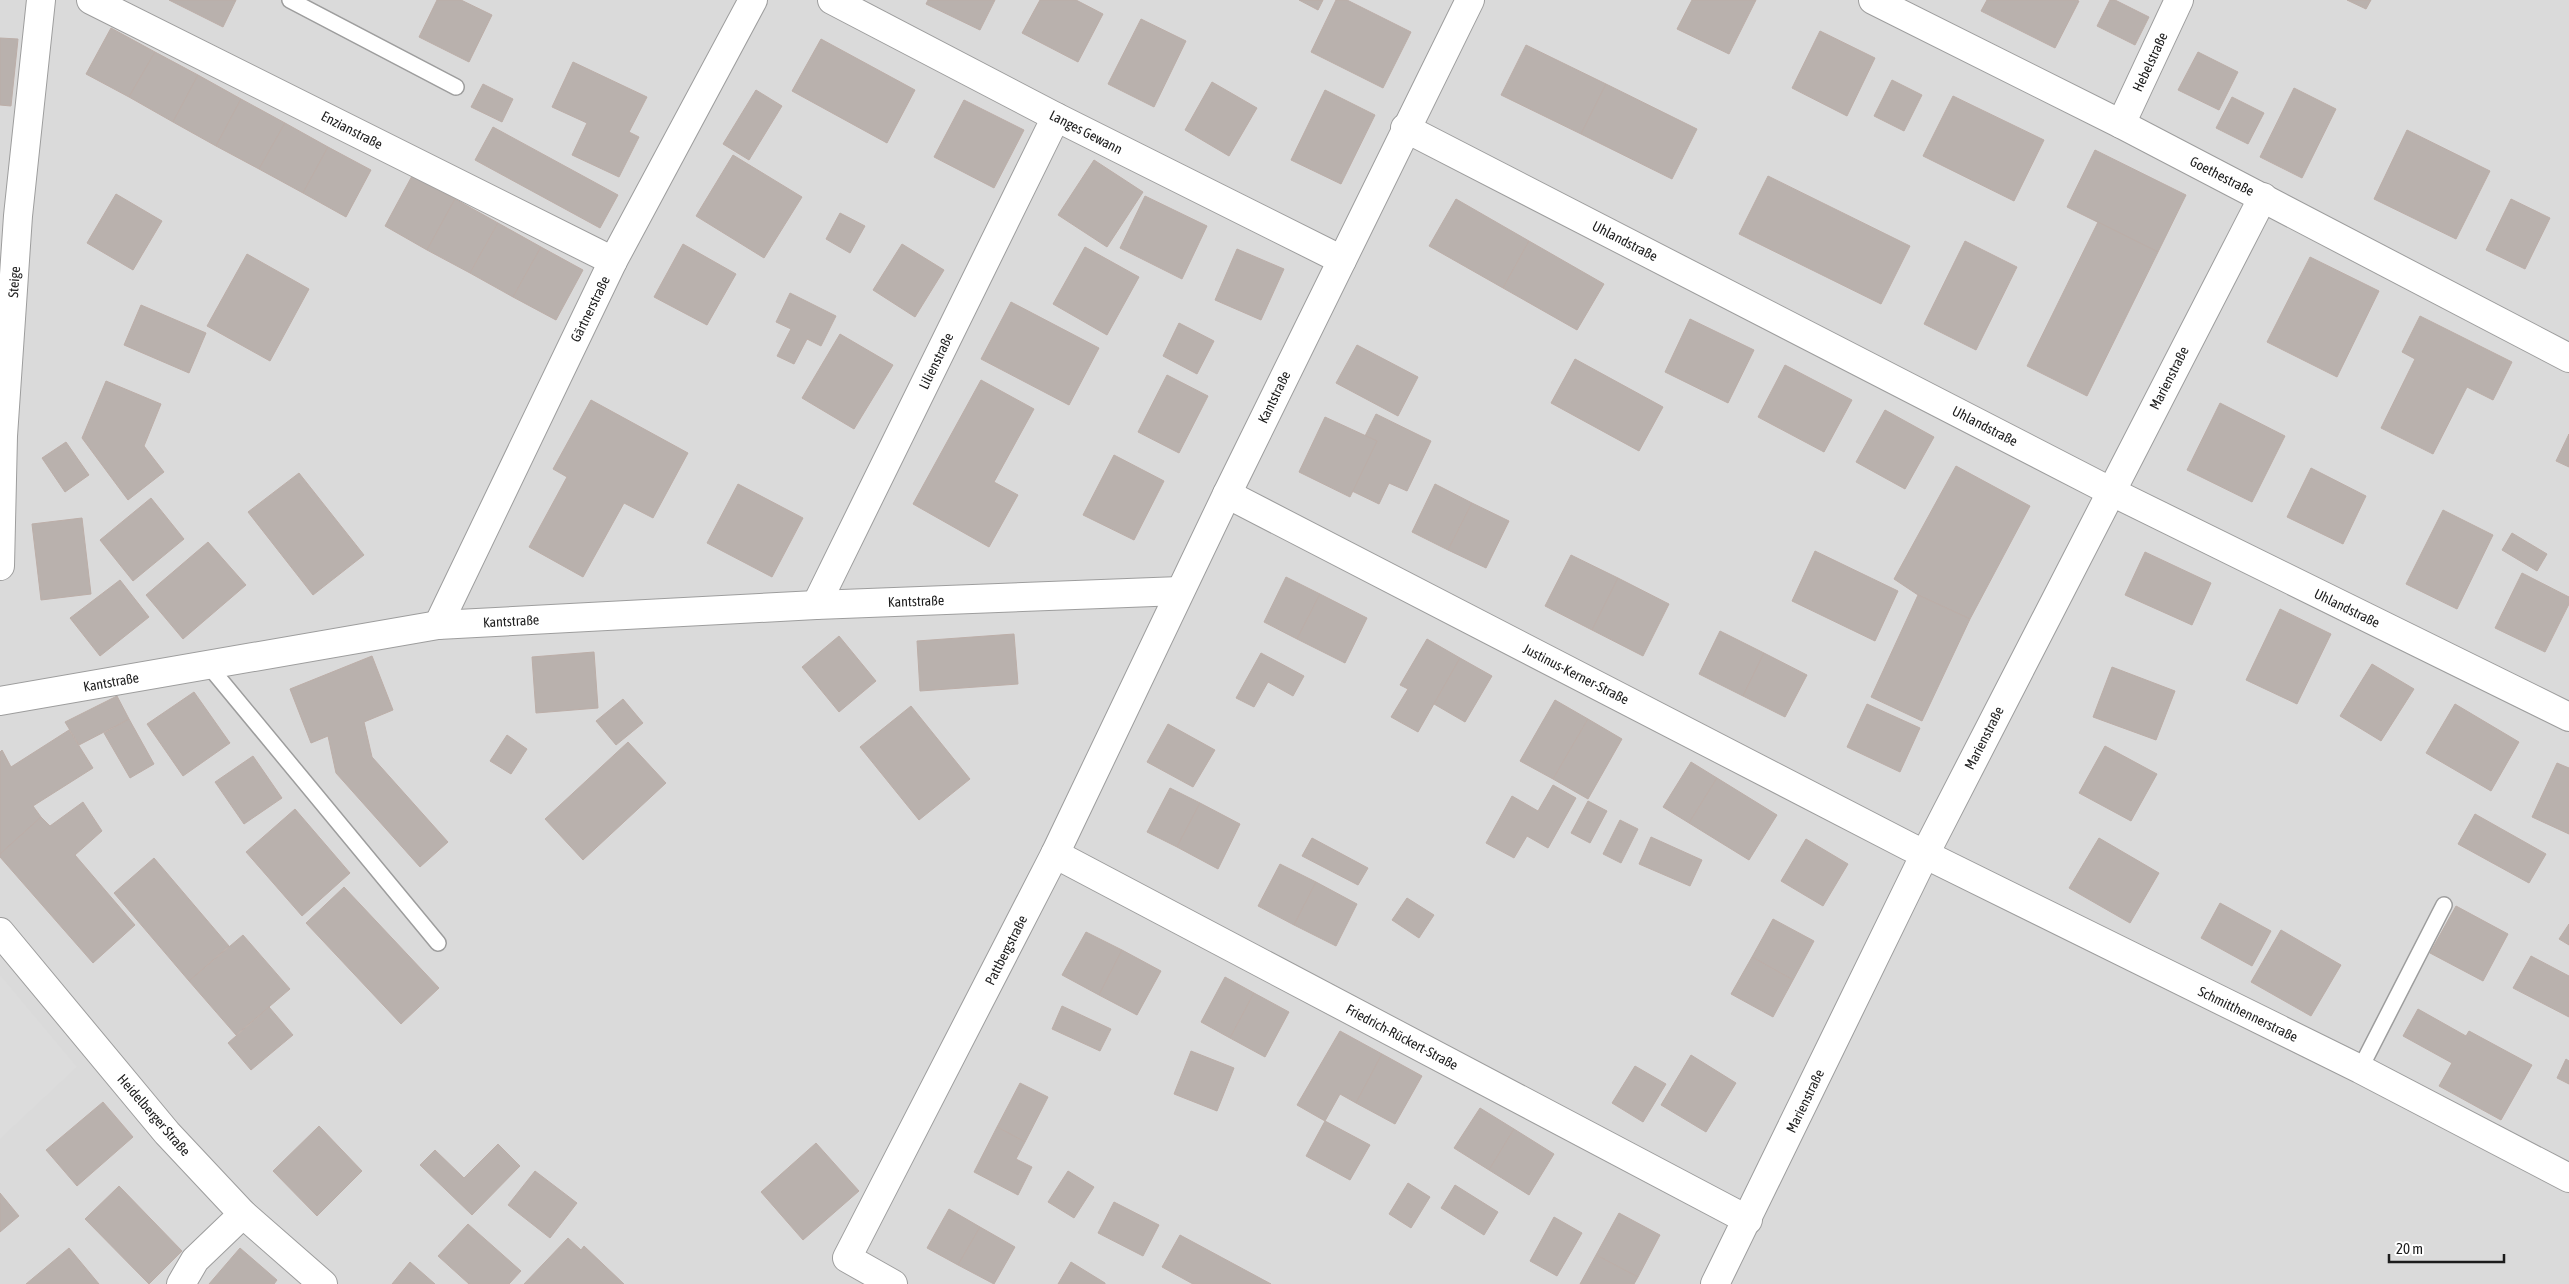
<svg xmlns="http://www.w3.org/2000/svg" width="2569" height="1284" font-family="'Asap Condensed',sans-serif">
  <style>
    .residential { fill: #dadada }
    .parking { fill: #dcdcdc }
    .building { fill: #b9b1ad; stroke: #bcaea8 }
    .lines { fill: none; stroke-linecap: round; stroke-linejoin: round }
    .service-casing { stroke: #9d9d9d; stroke-width: 18 }
    .minor-casing { stroke: #9d9d9d; stroke-width: 30 }
    .tertiary-casing { stroke: #9d9d9d; stroke-width: 30 }
    .service { stroke: #fff; stroke-width: 15 }
    .minor { stroke: #fff; stroke-width: 28 }
    .tertiary { stroke: #fff; stroke-width: 28 }
    .labels { text-anchor: middle; dominant-baseline: central; stroke-width: 4; stroke-linejoin: round; paint-order: stroke }
    .street-label { font-size: 14px; fill: #1c1c1c; stroke: #fff }
  </style>
  <rect width="100%" height="100%" fill="#ece8e3"/>
  <rect class="residential" x="0" y="0" width="2569" height="1284"/>
  <path class="parking" d="M1,976L77,1067L0,1139V977Z"/>
  <g class="building">
    <path d="M169,0H236L223,27Z"/>
    <path d="M437,0H461L492,15L469,62L419,37Z"/>
    <path d="M928,0H995L980,30L926,4Z"/>
    <path d="M1040,0H1076L1103,14L1078,62L1022,33Z"/>
    <path d="M1299,0H1323L1318,10Z"/>
    <path d="M1336,0H1347L1411,32L1383,88L1311,52Z"/>
    <path d="M1692,0H1756L1729,54L1677,29Z"/>
    <path d="M1987,0H2076L2079,1L2055,48L1981,11Z"/>
    <path d="M2110,0H2115L2149,17L2135,45L2097,26Z"/>
    <path d="M2347,0H2371L2366,9Z"/>
    <path d="M1141,19L1186,41L1154,107L1108,84Z"/>
    <path d="M111,28L155,52L129,97L86,74Z"/>
    <path d="M1820,31L1875,58L1847,116L1792,88Z"/>
    <path d="M0,38L18,39L11,106L0,105Z"/>
    <path d="M821,39L915,90L887,143L792,91Z"/>
    <path d="M1526,45L1606,84L1581,134L1501,95Z"/>
    <path d="M155,52L198,75L173,122L129,97Z"/>
    <path d="M2198,52L2238,72L2219,110L2178,90Z"/>
    <path d="M573,62L647,97L629,132L639,137L619,177L572,155L587,123L552,107Z"/>
    <path d="M198,75L241,99L216,146L173,122Z"/>
    <path d="M1892,80L1922,95L1904,131L1874,116Z"/>
    <path d="M1212,82L1257,108L1229,156L1185,130Z"/>
    <path d="M483,84L513,99L502,122L471,107Z"/>
    <path d="M1606,84L1697,129L1672,179L1581,134Z"/>
    <path d="M2294,88L2336,109L2302,178L2260,157Z"/>
    <path d="M756,90L782,106L749,160L723,144Z"/>
    <path d="M1325,90L1375,115L1341,184L1291,160Z"/>
    <path d="M1953,96L2044,140L2014,201L1923,156Z"/>
    <path d="M2232,97L2264,113L2248,144L2216,128Z"/>
    <path d="M241,99L285,123L259,169L216,146Z"/>
    <path d="M964,100L1024,130L994,188L934,157Z"/>
    <path d="M285,123L328,147L303,193L259,169Z"/>
    <path d="M493,127L618,195L600,228L475,160Z"/>
    <path d="M2407,130L2490,171L2456,239L2374,199Z"/>
    <path d="M328,147L371,170L346,217L303,193Z"/>
    <path d="M2095,150L2186,195L2158,252L2067,207Z"/>
    <path d="M733,155L802,197L764,258L696,216Z"/>
    <path d="M1094,160L1143,192L1107,247L1058,215Z"/>
    <path d="M412,176L455,199L427,250L385,226Z"/>
    <path d="M1768,176L1910,246L1881,304L1739,234Z"/>
    <path d="M116,194L162,221L133,270L87,243Z"/>
    <path d="M1145,196L1207,226L1182,279L1120,248Z"/>
    <path d="M455,199L498,223L470,273L427,250Z"/>
    <path d="M1456,199L1529,241L1503,288L1429,246Z"/>
    <path d="M2511,199L2550,218L2525,269L2486,250Z"/>
    <path d="M840,213L865,226L850,253L826,239Z"/>
    <path d="M2098,222L2158,252L2087,396L2027,366Z"/>
    <path d="M498,223L541,247L513,297L470,273Z"/>
    <path d="M1529,241L1604,284L1577,330L1503,288Z"/>
    <path d="M1965,241L2017,267L1976,350L1924,324Z"/>
    <path d="M683,244L736,274L707,325L654,297Z"/>
    <path d="M902,244L944,270L915,317L873,290Z"/>
    <path d="M541,247L583,270L556,320L513,297Z"/>
    <path d="M1085,247L1139,277L1107,335L1053,304Z"/>
    <path d="M1237,249L1284,269L1261,320L1215,300Z"/>
    <path d="M247,254L309,289L270,361L207,326Z"/>
    <path d="M2310,257L2379,291L2337,377L2267,342Z"/>
    <path d="M790,293L836,316L821,346L807,339L794,364L777,356L791,329L776,322Z"/>
    <path d="M1011,302L1099,348L1069,405L981,359Z"/>
    <path d="M141,305L206,333L189,373L124,345Z"/>
    <path d="M2420,316L2512,362L2493,400L2467,387L2433,454L2381,428L2415,359L2402,352Z"/>
    <path d="M1690,319L1754,350L1728,403L1665,372Z"/>
    <path d="M1179,323L1214,341L1197,374L1163,356Z"/>
    <path d="M840,334L893,365L854,429L802,398Z"/>
    <path d="M1357,345L1418,377L1398,416L1336,383Z"/>
    <path d="M1575,359L1663,407L1639,451L1551,403Z"/>
    <path d="M1785,365L1852,400L1824,452L1758,417Z"/>
    <path d="M1167,375L1208,396L1179,453L1138,432Z"/>
    <path d="M981,380L1034,409L994,482L1018,495L989,547L913,504Z"/>
    <path d="M106,381L161,404L144,446L164,472L128,500L82,438Z"/>
    <path d="M591,400L688,453L653,518L624,503L583,577L529,547L567,477L553,469Z"/>
    <path d="M2220,403L2285,436L2252,502L2187,470Z"/>
    <path d="M1885,410L1934,437L1905,489L1856,462Z"/>
    <path d="M1376,414L1431,441L1407,491L1389,483L1379,504L1352,491L1377,441L1365,436Z"/>
    <path d="M1325,417L1377,441L1350,497L1299,472Z"/>
    <path d="M2569,434V467L2556,461Z"/>
    <path d="M66,442L89,475L65,492L42,458Z"/>
    <path d="M1114,455L1164,481L1134,540L1083,515Z"/>
    <path d="M1956,466L2030,506L1970,619L1918,595L1894,579Z"/>
    <path d="M2311,468L2366,496L2343,544L2287,517Z"/>
    <path d="M299,473L364,555L313,595L248,512Z"/>
    <path d="M738,484L803,518L772,577L707,543Z"/>
    <path d="M1435,484L1472,503L1448,550L1412,532Z"/>
    <path d="M151,498L184,539L133,581L100,540Z"/>
    <path d="M1472,503L1509,521L1486,568L1448,550Z"/>
    <path d="M2443,510L2493,535L2457,609L2406,584Z"/>
    <path d="M82,518L91,594L41,600L32,524Z"/>
    <path d="M2512,533L2547,554L2537,571L2502,550Z"/>
    <path d="M208,542L246,585L183,639L146,595Z"/>
    <path d="M1815,551L1898,591L1875,641L1792,601Z"/>
    <path d="M2145,552L2211,583L2192,625L2125,595Z"/>
    <path d="M1571,555L1618,578L1592,630L1545,606Z"/>
    <path d="M2522,573L2569,597V604L2545,652L2495,628Z"/>
    <path d="M1286,577L1320,594L1297,639L1264,622Z"/>
    <path d="M1618,578L1669,604L1643,656L1592,630Z"/>
    <path d="M120,580L149,617L100,656L70,618Z"/>
    <path d="M1320,594L1367,618L1345,663L1297,639Z"/>
    <path d="M1918,595L1970,619L1922,721L1871,697Z"/>
    <path d="M2280,609L2331,634L2297,704L2246,680Z"/>
    <path d="M1720,631L1764,653L1743,696L1699,674Z"/>
    <path d="M1014,634L1018,684L920,691L917,641Z"/>
    <path d="M839,636L876,681L839,712L802,667Z"/>
    <path d="M1427,639L1460,658L1418,732L1391,717L1408,689L1400,685Z"/>
    <path d="M594,652L598,708L536,713L532,657Z"/>
    <path d="M1261,653L1304,676L1293,696L1268,682L1254,707L1236,698Z"/>
    <path d="M1764,653L1807,675L1785,717L1743,696Z"/>
    <path d="M372,656L393,710L364,722L372,757L448,842L420,867L336,773L328,736L311,743L290,689Z"/>
    <path d="M1460,658L1492,676L1465,722L1434,704Z"/>
    <path d="M2372,664L2414,689L2381,741L2340,716Z"/>
    <path d="M2112,667L2175,691L2156,740L2093,717Z"/>
    <path d="M194,692L230,743L183,776L147,724Z"/>
    <path d="M117,696L129,719L79,745L65,722Z"/>
    <path d="M623,699L643,723L616,745L596,721Z"/>
    <path d="M1555,700L1588,719L1553,779L1520,761Z"/>
    <path d="M1867,704L1920,728L1900,772L1847,747Z"/>
    <path d="M2455,704L2519,742L2491,791L2426,753Z"/>
    <path d="M911,706L970,779L919,820L860,747Z"/>
    <path d="M129,719L154,764L130,778L104,733Z"/>
    <path d="M1588,719L1622,739L1588,799L1553,779Z"/>
    <path d="M1168,724L1215,750L1193,787L1147,762Z"/>
    <path d="M69,730L93,768L33,806L41,817L0,854V752L2,750L11,767Z"/>
    <path d="M507,735L527,749L511,774L490,761Z"/>
    <path d="M628,742L666,783L583,860L545,819Z"/>
    <path d="M2105,746L2157,774L2131,821L2079,793Z"/>
    <path d="M253,756L282,798L244,824L215,782Z"/>
    <path d="M1691,762L1717,778L1689,823L1663,807Z"/>
    <path d="M2557,763L2569,768V834L2532,817Z"/>
    <path d="M1717,778L1777,815L1749,860L1689,823Z"/>
    <path d="M1553,785L1576,798L1548,848L1527,836L1514,858L1486,843L1512,796L1538,811Z"/>
    <path d="M1170,788L1200,803L1177,847L1147,832Z"/>
    <path d="M1588,801L1607,811L1590,843L1571,833Z"/>
    <path d="M83,802L102,831L75,855L135,925L93,963L0,857V854L41,817L50,826Z"/>
    <path d="M1200,803L1240,824L1218,869L1177,847Z"/>
    <path d="M295,809L350,873L302,916L246,852Z"/>
    <path d="M2475,814L2546,854L2529,883L2458,844Z"/>
    <path d="M1620,820L1638,829L1621,863L1603,854Z"/>
    <path d="M1651,837L1702,860L1690,886L1639,864Z"/>
    <path d="M1312,838L1368,868L1358,885L1302,856Z"/>
    <path d="M2099,838L2159,873L2130,923L2069,888Z"/>
    <path d="M1806,839L1848,864L1823,906L1781,881Z"/>
    <path d="M154,858L229,946L189,981L114,893Z"/>
    <path d="M1280,864L1316,882L1294,925L1258,906Z"/>
    <path d="M1316,882L1357,904L1336,946L1294,925Z"/>
    <path d="M344,887L439,988L401,1024L306,923Z"/>
    <path d="M1407,898L1434,915L1419,938L1392,920Z"/>
    <path d="M2220,903L2271,931L2252,966L2201,938Z"/>
    <path d="M2456,906L2508,934L2483,981L2430,953Z"/>
    <path d="M1773,919L1814,941L1793,980L1752,957Z"/>
    <path d="M2569,924V945L2559,939Z"/>
    <path d="M2281,930L2341,965L2311,1016L2251,982Z"/>
    <path d="M1086,932L1122,950L1099,995L1062,975Z"/>
    <path d="M243,935L290,989L236,1035L189,981Z"/>
    <path d="M1122,950L1161,971L1137,1015L1099,995Z"/>
    <path d="M2531,956L2569,976V1017L2513,988Z"/>
    <path d="M1752,957L1793,980L1773,1017L1731,994Z"/>
    <path d="M1225,977L1254,993L1230,1038L1201,1022Z"/>
    <path d="M1254,993L1289,1012L1265,1057L1230,1038Z"/>
    <path d="M1062,1006L1111,1029L1100,1051L1052,1029Z"/>
    <path d="M269,1007L293,1035L251,1070L228,1043Z"/>
    <path d="M2418,1009L2466,1036L2469,1031L2532,1065L2501,1120L2439,1086L2452,1063L2403,1036Z"/>
    <path d="M1340,1031L1382,1054L1356,1103L1340,1094L1325,1121L1297,1105Z"/>
    <path d="M1191,1051L1234,1068L1217,1111L1174,1094Z"/>
    <path d="M1382,1054L1422,1076L1395,1124L1356,1103Z"/>
    <path d="M1691,1055L1736,1083L1706,1132L1661,1105Z"/>
    <path d="M2566,1059L2569,1061V1084L2557,1078Z"/>
    <path d="M1635,1066L1666,1084L1643,1122L1612,1103Z"/>
    <path d="M1020,1083L1048,1097L1025,1142L997,1127Z"/>
    <path d="M103,1102L133,1137L77,1186L46,1150Z"/>
    <path d="M1480,1108L1514,1129L1489,1170L1454,1148Z"/>
    <path d="M1325,1121L1370,1145L1350,1180L1306,1156Z"/>
    <path d="M319,1126L362,1171L317,1216L273,1171Z"/>
    <path d="M997,1127L1025,1142L1016,1159L1032,1167L1018,1195L974,1172Z"/>
    <path d="M1514,1129L1554,1154L1529,1195L1489,1170Z"/>
    <path d="M816,1143L859,1191L803,1240L761,1192Z"/>
    <path d="M498,1144L520,1166L472,1215L420,1165L435,1150L464,1178Z"/>
    <path d="M535,1171L577,1203L550,1238L508,1205Z"/>
    <path d="M1068,1171L1094,1187L1074,1218L1048,1202Z"/>
    <path d="M1408,1183L1430,1197L1411,1228L1389,1214Z"/>
    <path d="M1455,1185L1498,1212L1484,1235L1441,1208Z"/>
    <path d="M119,1186L182,1251L149,1284L85,1219Z"/>
    <path d="M0,1193L19,1216L0,1232Z"/>
    <path d="M1114,1202L1159,1225L1143,1256L1098,1233Z"/>
    <path d="M949,1209L980,1227L958,1265L927,1248Z"/>
    <path d="M1619,1213L1660,1235L1638,1277L1596,1255Z"/>
    <path d="M1554,1217L1582,1233L1557,1276L1530,1261Z"/>
    <path d="M468,1224L521,1271L509,1284H469L438,1256Z"/>
    <path d="M980,1227L1015,1247L994,1284L958,1265Z"/>
    <path d="M1180,1235L1271,1284H1193L1162,1267Z"/>
    <path d="M568,1238L581,1250L584,1246L624,1284H524Z"/>
    <path d="M69,1248L99,1284H26Z"/>
    <path d="M240,1248L277,1280L274,1284H209Z"/>
    <path d="M1596,1255L1638,1277L1634,1284H1580Z"/>
    <path d="M410,1262L435,1284H392Z"/>
    <path d="M1071,1262L1105,1283V1284H1058Z"/>
  </g>
  <g class="lines">
    <g class="service-casing">
      <g id="service">
        <path d="M290,0L456,87"/>
        <path d="M208,665L438,943"/>
        <path d="M2360,1069L2444,905"/>
      </g>
    </g>
    <g class="minor-casing">
      <g id="minor">
        <path d="M91,0L613,261"/>
        <path d="M832,0L1056,117L1342,260"/>
        <path d="M1873,0L2121,124L2569,358"/>
        <path d="M2121,124L2179,0"/>
        <path d="M1405,128L2110,491L2569,717"/>
        <path d="M1227,494L1908,846L2360,1069L2569,1178"/>
        <path d="M0,566L3,436L18,216L41,0"/>
        <path d="M816,605L1056,117"/>
        <path d="M438,625L613,261L753,0"/>
        <path d="M0,701L438,625L816,605L1180,591"/>
        <path d="M1055,854L1748,1220"/>
        <path d="M181,1284L195,1260L243,1214"/>
        <path d="M893,1284L847,1258L1055,854L1227,494L1470,0"/>
        <path d="M1715,1284L1925,854L2263,197"/>
      </g>
    </g>
    <g class="tertiary-casing">
      <path id="tertiary" d="M0,932L167,1133L243,1214L323,1284"/>
    </g>
    <use href="#service" class="service"/>
    <use href="#minor" class="minor"/>
    <use href="#tertiary" class="tertiary"/>
  </g>
  <g class="labels">
    <g class="street-label">
      <text transform="translate(2150 62) rotate(-65)">Hebelstraße</text>
      <text transform="translate(352 130) rotate(27)">Enzianstraße</text>
      <text transform="translate(1086 132) rotate(27)">Langes Gewann</text>
      <text transform="translate(2222 176) rotate(27)">Goethestraße</text>
      <text transform="translate(1625 241) rotate(27)">Uhlandstraße</text>
      <text transform="translate(14 282) rotate(-86)">Steige</text>
      <text transform="translate(590 309) rotate(-64)">Gärtnerstraße</text>
      <text transform="translate(936 361) rotate(-64)">Lilienstraße</text>
      <text transform="translate(2169 378) rotate(-63)">Marienstraße</text>
      <text transform="translate(1274 397) rotate(-64)">Kantstraße</text>
      <text transform="translate(1985 426) rotate(27)">Uhlandstraße</text>
      <text transform="translate(916 601) rotate(-2)">Kantstraße</text>
      <text transform="translate(2347 608) rotate(26)">Uhlandstraße</text>
      <text transform="translate(511 621) rotate(-3)">Kantstraße</text>
      <text transform="translate(1576 674) rotate(27)">Justinus-Kerner-Straße</text>
      <text transform="translate(111 682) rotate(-10)">Kantstraße</text>
      <text transform="translate(1984 738) rotate(-63)">Marienstraße</text>
      <text transform="translate(1006 950) rotate(-63)">Pattbergstraße</text>
      <text transform="translate(2248 1014) rotate(26)">Schmitthennerstraße</text>
      <text transform="translate(1402 1037) rotate(28)">Friedrich-Rückert-Straße</text>
      <text transform="translate(1805 1101) rotate(-64)">Marienstraße</text>
      <text transform="translate(154 1115) rotate(49)">Heidelberger Straße</text>
    </g>
  </g>
  <path d="M2389 1254v8h115v-8" fill="none" stroke="#1c1c1c" stroke-width="2.5"/>
  <text x="2396" y="1254" font-size="15" fill="#1c1c1c" stroke="#ffffff" stroke-width="4" paint-order="stroke">20 m</text>
</svg>
